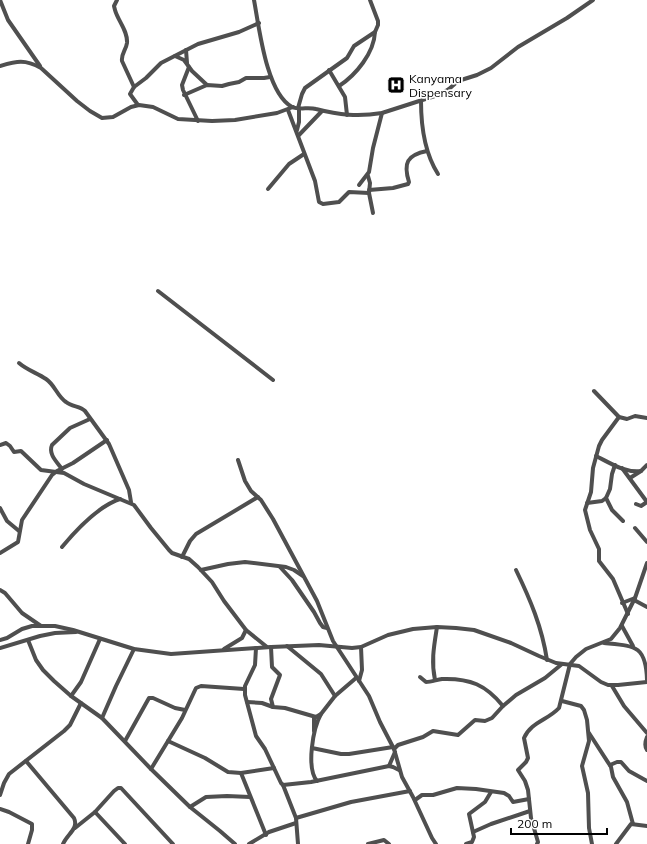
<svg xmlns="http://www.w3.org/2000/svg" width="647" height="844" font-family="Mulish,sans-serif">
  <style>
    .lines { fill: none; stroke-linecap: round; stroke-linejoin: round }
    .minor { stroke: #4f4f4f; stroke-width: 4 }
    .labels { text-anchor: middle; dominant-baseline: central; stroke-width: 3.5; stroke-linejoin: round; paint-order: stroke }
    .poi-label { font-size: 12px; fill: #000; stroke: #fff; text-anchor: start }
  </style>
  <rect width="100%" height="100%" fill="#fff"/>
  <g class="lines">
    <g class="minor">
      <path d="M0,0L8,20L40,66"/>
      <path d="M117,0L114,6L115,10C118,21 128,31 127,43C126,50 121,54 122,61L134,87"/>
      <path d="M254,0C259,26 266,93 292,107C299,110 309,107 316,109C339,115 358,117 382,113L441,94L449,89L458,81L477,75L491,68L518,47L567,18L593,0"/>
      <path d="M186,50L187,63"/>
      <path d="M175,56L184,60L192,71L207,85"/>
      <path d="M0,66C17,61 25,59 41,68L77,101L90,111L102,118L113,117L131,107L139,105L153,107L178,119L212,121L235,120L277,113L293,107"/>
      <path d="M189,67L182,85L183,90L198,121"/>
      <path d="M329,70L345,97L347,115"/>
      <path d="M339,86C356,75 374,53 375,32"/>
      <path d="M184,95L207,85L222,86L229,84L239,82L246,78H264L270,77"/>
      <path d="M421,101C421,126 424,152 438,174"/>
      <path d="M138,105L130,94L134,87L146,78L161,63L198,44L239,32L259,23"/>
      <path d="M298,108L302,94L305,88L347,58L354,46L375,32L378,25V21L370,0"/>
      <path d="M288,110L315,181L319,202L323,204L339,202L349,192L369,193"/>
      <path d="M297,130L299,122V108"/>
      <path d="M299,135L322,111"/>
      <path d="M368,176L370,183L369,193L373,213"/>
      <path d="M359,185L369,172L373,148L382,113"/>
      <path d="M268,189L289,164L304,154"/>
      <path d="M369,190L393,188L408,184L409,182C403,163 407,155 427,151"/>
      <path d="M158,291L273,380"/>
      <path d="M19,363C27,370 37,373 46,379C55,385 57,396 66,402C72,407 80,406 85,411L109,444L129,490L131,502"/>
      <path d="M594,391L619,417L627,419L635,416L647,418"/>
      <path d="M619,417L602,440L599,446L593,468L591,492L585,510L590,530L599,549V561L613,579L628,614"/>
      <path d="M0,445L6,443L10,446L14,452L21,451L41,470L64,473L84,484L134,505L151,528L169,550L172,553L189,559L198,567L212,582L224,601L246,630L267,647"/>
      <path d="M596,456C610,463 625,473 641,471"/>
      <path d="M238,460L245,481L251,491L261,500L273,519L317,601L333,641L369,696L380,722L394,749L402,777L413,797L432,838L436,844"/>
      <path d="M615,465L612,474L610,489L606,498L612,510L623,521"/>
      <path d="M622,468L647,502L641,506L636,504"/>
      <path d="M62,469C57,462 48,454 52,445L70,428L90,419"/>
      <path d="M630,478L641,471L647,465"/>
      <path d="M587,503L602,501L606,498"/>
      <path d="M0,508L7,521L19,531"/>
      <path d="M635,528L647,542"/>
      <path d="M62,547C77,529 99,506 120,499"/>
      <path d="M0,553L18,542L22,520L52,475L57,471L73,463L107,440"/>
      <path d="M182,557L190,541L196,534L258,497"/>
      <path d="M280,567L292,580L314,612L320,623L323,627L327,628"/>
      <path d="M201,570L228,564L245,562L286,567L294,570L303,576"/>
      <path d="M516,570C530,599 542,627 547,660"/>
      <path d="M0,590L5,593L22,613L41,626"/>
      <path d="M634,600L647,607"/>
      <path d="M622,603L635,598"/>
      <path d="M622,626L633,646"/>
      <path d="M0,640L7,638L22,629L32,626H55L73,630L134,649L171,654L271,647L319,645L352,648L361,647L388,635L413,629L437,627L456,628L474,630L511,643L539,656L556,663L579,666L601,682L608,685H618L647,682"/>
      <path d="M28,640L36,660L43,670L54,681L71,696L102,718L151,769L190,807L220,831L235,844"/>
      <path d="M604,643C635,646 646,645 647,680"/>
      <path d="M287,646L321,674L335,696"/>
      <path d="M271,647L272,667L280,675L271,699L273,707"/>
      <path d="M0,648L40,636L55,633L76,632"/>
      <path d="M256,648L255,665L245,686V695L256,736L265,749L281,783L283,785L311,782L389,766L393,767L399,770"/>
      <path d="M224,649L242,638L246,630"/>
      <path d="M420,677L426,682C431,682 436,680 442,679C470,678 486,685 503,706"/>
      <path d="M435,680C431,661 434,646 437,627"/>
      <path d="M359,681L362,670L361,647"/>
      <path d="M612,686L624,706L647,733"/>
      <path d="M71,696L81,682L100,639"/>
      <path d="M562,701L581,706L584,710L587,720L589,741L582,766L588,793L589,828L592,844"/>
      <path d="M247,702L262,703L273,707L285,708L316,717L321,714L335,696L356,678"/>
      <path d="M102,718L116,686L134,649"/>
      <path d="M314,731V717"/>
      <path d="M589,733L611,767L613,777L627,802L633,824"/>
      <path d="M647,737C645,742 644,746 647,750"/>
      <path d="M125,741L149,698H153L175,708L185,710"/>
      <path d="M168,741L205,758L228,772L241,773L274,768"/>
      <path d="M312,748L341,754H349L393,747"/>
      <path d="M394,749L398,745L423,737L433,731L458,735L475,720L485,721L492,718L503,706L516,695L545,678L562,664"/>
      <path d="M26,761L74,818C79,829 67,834 63,844"/>
      <path d="M610,765L617,762H621L629,771L647,781"/>
      <path d="M389,766L395,752"/>
      <path d="M151,769L182,718L196,688L201,686L244,689"/>
      <path d="M241,773L266,835"/>
      <path d="M317,781C306,768 313,728 321,714"/>
      <path d="M283,785L296,818L298,844"/>
      <path d="M0,795L4,783L9,774L64,731L70,725L81,703"/>
      <path d="M415,800L422,795H433L457,788L476,789L504,793L509,796L513,802L529,799"/>
      <path d="M190,807L206,797L227,796L250,797"/>
      <path d="M0,809L9,812L32,824V830L28,844"/>
      <path d="M95,812L125,844"/>
      <path d="M296,818L351,802L410,791"/>
      <path d="M75,828L95,812L114,791L118,788H121L173,844"/>
      <path d="M473,832L491,824L530,811"/>
      <path d="M249,844L269,832L296,823"/>
      <path d="M368,844L384,840L389,844"/>
      <path d="M466,844L472,842L474,837L469,814L485,802L491,792"/>
      <path d="M537,844L538,842L531,818L528,790L525,781L518,770L526,762L528,758L524,738C531,722 548,720 559,708L570,664L576,657L586,649L611,639L620,628L635,598L647,563"/>
      <path d="M616,844L631,824L647,826"/>
    </g>
  </g>
  <defs>
    <g id="hospital-square" transform="scale(0.9)"><rect x="-9" y="-9" width="18" height="18" rx="4" fill="#000" stroke="#fff"/><path d="M-5-5h3v3.5h4V-5h3V5h-3V1.5h-4V5h-3Z" fill="#fff"/></g>
  </defs>
  <g fill-rule="evenodd">
    <use href="#hospital-square" x="396" y="85"/>
  </g>
  <g class="labels">
    <g class="poi-label">
      <text x="409" y="78">Kanyama<tspan x="409" dy="14">Dispensary</tspan></text>
    </g>
  </g>
  <path d="M511 828v6h96v-6" fill="none" stroke="#000000" stroke-width="2"/>
  <text x="517" y="828" font-size="12" fill="#000000" stroke="#ffffff" stroke-width="3" paint-order="stroke">200 m</text>
</svg>
